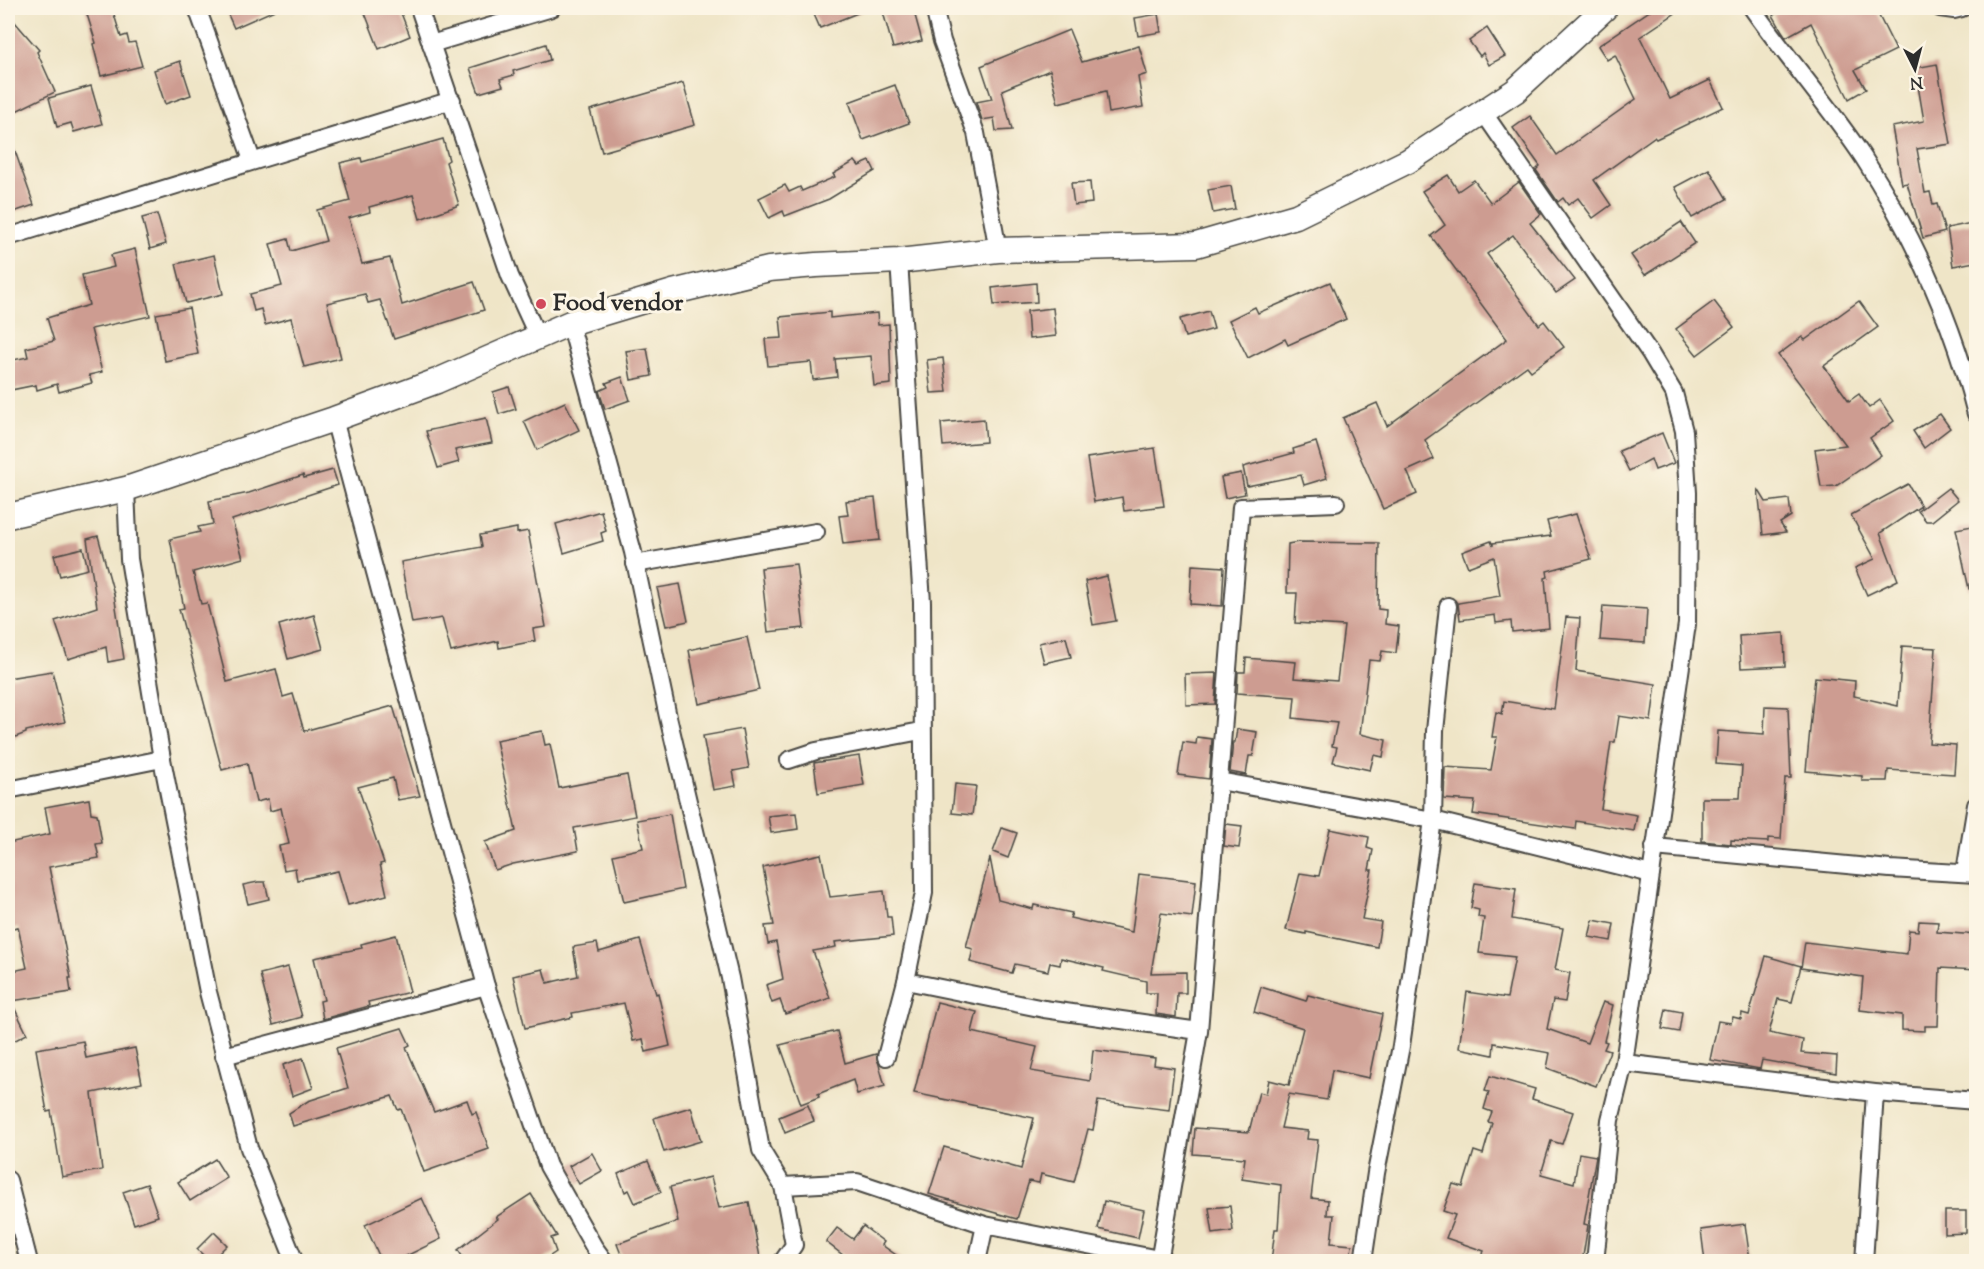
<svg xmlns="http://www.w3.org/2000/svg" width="1984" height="1269" font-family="'Sorts Mill Goudy',serif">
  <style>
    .building { fill: #cd9c91 }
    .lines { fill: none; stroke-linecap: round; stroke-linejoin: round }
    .street-casing { stroke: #484742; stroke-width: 20 }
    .secondary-casing { stroke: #484742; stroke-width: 27 }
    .street { stroke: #fff; stroke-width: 16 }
    .secondary { stroke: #fff; stroke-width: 24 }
    .poi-dot { fill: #d1495b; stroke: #fcf5e5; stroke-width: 2 }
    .labels { text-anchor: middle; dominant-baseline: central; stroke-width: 6; stroke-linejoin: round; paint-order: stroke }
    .poi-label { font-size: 24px; font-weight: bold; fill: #2b2b2b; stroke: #fcf5e5; text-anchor: start }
  </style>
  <rect width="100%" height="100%" fill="#fcf5e5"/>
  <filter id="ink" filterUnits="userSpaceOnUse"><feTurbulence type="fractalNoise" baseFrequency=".0167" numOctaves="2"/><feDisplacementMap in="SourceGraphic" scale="12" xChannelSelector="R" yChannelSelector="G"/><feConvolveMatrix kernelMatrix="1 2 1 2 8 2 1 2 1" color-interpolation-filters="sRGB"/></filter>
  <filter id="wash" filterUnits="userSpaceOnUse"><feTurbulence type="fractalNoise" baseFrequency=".008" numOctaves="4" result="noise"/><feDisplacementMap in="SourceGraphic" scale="24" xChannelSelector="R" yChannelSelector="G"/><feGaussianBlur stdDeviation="1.35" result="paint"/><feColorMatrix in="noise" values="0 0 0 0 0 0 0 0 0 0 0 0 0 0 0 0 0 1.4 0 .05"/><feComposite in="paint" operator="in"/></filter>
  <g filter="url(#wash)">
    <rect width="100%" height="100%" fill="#efe5c7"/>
    <g id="blocks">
      <g class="building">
        <path d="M85,8H112L121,37L127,35L129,43L135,42L142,66L101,76L93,44L96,43Z"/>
        <path d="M225,8H279L234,28Z"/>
        <path d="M363,8H399L410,36L379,49Z"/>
        <path d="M815,8H870L820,28L813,12L816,11Z"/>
        <path d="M900,8H913L922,41L893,48L883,12Z"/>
        <path d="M1654,8H1683L1640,37L1670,99L1710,80L1723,107L1656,139L1654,137L1594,180L1611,205L1593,218L1578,198L1568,205L1563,198L1558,202L1536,170L1540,166L1513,128L1530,116L1557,155L1636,99L1615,55L1607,60L1598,46Z"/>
        <path d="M1787,8H1875L1896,50L1855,70L1866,89L1849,99L1811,23L1786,37L1782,31L1773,15Z"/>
        <path d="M8,14L39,50L37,52L55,92L8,115Z"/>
        <path d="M1158,14L1161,32L1138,36L1135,18Z"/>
        <path d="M1487,28L1505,56L1489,65L1483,53L1480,56L1469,41Z"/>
        <path d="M1069,30L1082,62L1139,46L1147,74L1138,77L1143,107L1109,113L1106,91L1058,103L1050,70L1002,90L1012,130L996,131L994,118L982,120L976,102L992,99L981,66Z"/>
        <path d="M546,44L550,60L513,71L514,75L500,79L503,86L479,93L470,68Z"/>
        <path d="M180,61L191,95L165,104L154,70Z"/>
        <path d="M1937,64L1951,144L1917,149L1925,193L1930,192L1933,205L1937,204L1945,232L1923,238L1907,183L1902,184L1892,127L1924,121L1915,68Z"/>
        <path d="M683,83L695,125L602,152L590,110Z"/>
        <path d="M895,85L909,123L863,140L849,102Z"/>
        <path d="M91,86L102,124L74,132L71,123L57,127L49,98Z"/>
        <path d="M10,137L34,205L8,214V138Z"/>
        <path d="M443,139L449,160L446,162L459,205L420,219L413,195L369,207L370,212L349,218L362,264L390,258L402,305L474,282L484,310L394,339L380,300L368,303L365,294L327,303L341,358L304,367L291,318L265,325L261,309L254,311L250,294L282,286L270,244L288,239L291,251L326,241L317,210L350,201L340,163L361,158L362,162Z"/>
        <path d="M855,161L859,166L870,161L875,171L829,199L785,216L783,211L769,218L759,198L785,185L789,192L800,187L802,191L835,177L833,174Z"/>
        <path d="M1709,169L1727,199L1692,218L1675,187Z"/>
        <path d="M1448,175L1458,191L1474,180L1491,203L1519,182L1541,214L1530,223L1575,280L1556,293L1513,235L1487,254L1539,325L1544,321L1564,347L1531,371L1527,366L1425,440L1434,459L1407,471L1417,494L1383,509L1343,418L1377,403L1387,426L1507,339L1431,236L1445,225L1422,191Z"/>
        <path d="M1090,182L1092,203L1074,205L1071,183Z"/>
        <path d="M1231,186L1235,209L1213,213L1208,190Z"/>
        <path d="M157,214L166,244L150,249L142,218Z"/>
        <path d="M1681,222L1695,243L1645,275L1631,255Z"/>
        <path d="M1977,222V244H1973L1975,262L1953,266L1947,228Z"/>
        <path d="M135,249L150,316L91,329L102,372L89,375L92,383L59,392L57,384L37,390L36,385L11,390L8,361L28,357L26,348L54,341L47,318L89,305L82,275L114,267L111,255Z"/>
        <path d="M214,255L223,294L186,303L176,264Z"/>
        <path d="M1330,282L1346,319L1288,345L1285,339L1248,358L1229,320L1255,307L1258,313Z"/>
        <path d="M1036,283L1037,302L994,305L992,288Z"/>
        <path d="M1714,301L1734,327L1697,355L1676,329Z"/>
        <path d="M1859,301L1878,327L1824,366L1849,401L1859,394L1869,408L1880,400L1894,421L1870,438L1881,455L1836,486L1821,487L1815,449L1846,445L1778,355L1802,337L1805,340Z"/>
        <path d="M189,308L198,354L165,361L156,314Z"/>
        <path d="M1053,308L1056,336L1029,339L1027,311Z"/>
        <path d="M1209,311L1214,329L1185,337L1180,319Z"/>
        <path d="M830,312V318L877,313L878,325L889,324L891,384L874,386L871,356L835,359L837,377L813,380L811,362L768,366L765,339L782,338L780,317Z"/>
        <path d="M647,348L652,376L631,380L626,351Z"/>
        <path d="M943,358L947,392L931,393L927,360Z"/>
        <path d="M622,377L630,400L605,409L599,391L608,387L606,383Z"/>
        <path d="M509,387L516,409L499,414L493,392Z"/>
        <path d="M565,402L579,430L537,450L524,421Z"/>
        <path d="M1940,414L1950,428L1924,448L1913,431Z"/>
        <path d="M486,418L492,443L455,450L459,462L438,468L426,431Z"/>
        <path d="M984,419L986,442L943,446L941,423Z"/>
        <path d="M1662,433L1674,463L1655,470L1651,459L1629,471L1619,451Z"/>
        <path d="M1316,442L1327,478L1304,485L1301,475L1247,486L1243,467L1294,453L1293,449Z"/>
        <path d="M1155,448L1164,506L1124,511L1122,497L1094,502L1087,458Z"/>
        <path d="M333,470L338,485L232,520L243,558L193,572L201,604L207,603L227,682L276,669L283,697L293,694L304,731L393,706L420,796L398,800L393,778L358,787L384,863L380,864L387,895L348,905L338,871L297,880L295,868L284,870L279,846L289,844L281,808L270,811L268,799L256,802L247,763L222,770L179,609L184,608L170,539L200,532L198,527L213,524L209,501L249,493L303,475L304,478Z"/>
        <path d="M1241,473L1245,494L1225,498L1221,477Z"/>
        <path d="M1908,484L1921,506L1880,533L1898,580L1867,595L1855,568L1875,559L1851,515Z"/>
        <path d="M1948,488L1958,500L1932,521H1926L1918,511Z"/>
        <path d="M1758,489L1766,502L1789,499L1791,516L1780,523L1786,532L1763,535Z"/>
        <path d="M875,498L880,540L843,544L839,516L848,515L846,501Z"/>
        <path d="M601,511L606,531L601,533L603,541L564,553L556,524Z"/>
        <path d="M1576,514L1591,559L1547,571L1548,577L1545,578L1549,628L1512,632L1511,621L1496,623L1495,615L1460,620L1458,603L1500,596L1494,557L1468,567L1462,552L1491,541L1493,546V543L1551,536L1547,521Z"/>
        <path d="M1972,526L1977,548V588L1969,589L1956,529Z"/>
        <path d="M517,528V533L528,531L546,627L533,629L535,641L499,648L498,641L451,652L442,618L412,623L401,562L482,547L480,535Z"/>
        <path d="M98,536L114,594L124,659L108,662L106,647L68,659L55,621L97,607L87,539Z"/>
        <path d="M1299,542L1379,543L1378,609L1386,610L1385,624L1399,626L1396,653L1382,651L1380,661L1369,660L1360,734L1386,740L1383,757L1374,755L1370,770L1333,762L1337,747L1332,746L1337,723L1293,718L1295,697L1237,693L1238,672H1245L1246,658L1296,662L1294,678L1337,681L1344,626L1295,623L1297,593H1287L1288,544Z"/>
        <path d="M83,548L88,569L60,576L54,555Z"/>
        <path d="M796,564L804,628L768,632L761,568Z"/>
        <path d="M1192,565L1224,567L1222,606L1190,604Z"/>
        <path d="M1107,576L1116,621L1093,625L1085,581Z"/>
        <path d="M680,584L688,621L666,626L657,588Z"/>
        <path d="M1603,606L1647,609L1645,643L1600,640Z"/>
        <path d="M314,615L323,649L288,659L279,625Z"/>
        <path d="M1566,617L1580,618L1576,671L1656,684L1651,721L1619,716L1615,742H1611L1601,809L1637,815L1634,831L1576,821L1575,829L1473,814L1475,801L1444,799L1445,767L1491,770L1497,737H1492L1496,712L1502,714L1504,701L1554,709Z"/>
        <path d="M1784,633L1785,666L1741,668L1739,636Z"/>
        <path d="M747,637L759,690L699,704L689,650Z"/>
        <path d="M1066,637L1071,657L1044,663L1039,643Z"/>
        <path d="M1902,646L1936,648L1929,743L1956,745L1954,774L1888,770L1887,781H1862V776L1806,771L1815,677L1855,681L1854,696L1898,706Z"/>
        <path d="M52,671L65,722L26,731V733L8,740V678Z"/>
        <path d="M1217,673L1215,704L1186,705L1185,674Z"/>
        <path d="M1765,706L1788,707L1791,778H1785L1781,839L1768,838V842L1731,840V844L1702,841V798H1740L1742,766L1716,764L1718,731L1764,734Z"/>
        <path d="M742,729L749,768L733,771L736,786L713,790L703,736Z"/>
        <path d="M1237,729L1257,732L1253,756H1249L1246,775L1230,772L1233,742H1235Z"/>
        <path d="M542,731L545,745L550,744L559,788L627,775L635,816L574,828L578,851L513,864L495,870L485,842L516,831L496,740Z"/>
        <path d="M1197,737L1212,739L1209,779L1178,775L1183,742L1196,744Z"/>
        <path d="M859,756L864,785L818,793L814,763Z"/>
        <path d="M955,784L976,786L972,815L952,813Z"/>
        <path d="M89,799L91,813L97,814L102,843L96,844L99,858L49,867L71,978H69L71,992L11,1001L27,1034L8,1044V972L27,968L18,927L8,929V843L50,834L45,807Z"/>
        <path d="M796,813L798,829L771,833L768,816Z"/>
        <path d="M670,814L683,889L624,902L613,855L643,848L637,820Z"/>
        <path d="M1226,824L1242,826L1239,848L1224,846Z"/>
        <path d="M1002,828L1017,833L1008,858L993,852Z"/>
        <path d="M1330,829L1369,837L1367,848L1373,850L1369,870H1372L1362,919L1381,922L1377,947L1306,932V934L1286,930L1300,873L1319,876Z"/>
        <path d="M821,854L830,897L884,891L887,917H891L893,936L835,942L836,947L813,951L830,998L785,1014L780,1000L772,1003L766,985L783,979L776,942L768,944L765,926L774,925L763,867Z"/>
        <path d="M990,858L998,900L1033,909L1034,905L1072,913L1070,918L1132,932L1139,874L1196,881L1192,917L1161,913L1151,973L1186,972V993H1177L1176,1017L1156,1014L1157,993H1146V981L1103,971L1104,968L1061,958L1060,965L1050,963L1048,971L1015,964L1012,973L970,962L973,949L966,947Z"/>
        <path d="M258,882H265L269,899L248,904L243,885Z"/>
        <path d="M1475,883L1516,889L1512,919L1563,928L1555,970L1570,973L1565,1002L1553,1000L1547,1029L1587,1043L1603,1002L1613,1005L1604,1041L1607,1042L1604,1049L1610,1051L1596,1086L1547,1068L1550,1053L1494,1043L1493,1055L1459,1048L1467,992L1507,998L1515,957L1479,953L1484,918L1478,917L1479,910L1471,908Z"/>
        <path d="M1593,920L1614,924L1611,941L1589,937Z"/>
        <path d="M1919,921L1938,922L1937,932L1977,935V970L1940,968L1938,1026H1925V1031L1902,1030V1015L1860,1010L1863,977L1801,968L1805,942L1907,954L1909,930L1918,931Z"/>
        <path d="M396,935L410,992L368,1002L369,1006L323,1019L320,1001L324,1000L314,958L362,948L361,944Z"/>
        <path d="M640,940L656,994L658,993L670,1046L646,1052L643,1039L633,1041L624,1003L572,1013L573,1017L525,1028L513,976L543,969L547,983L578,976L573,947L597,943L599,952Z"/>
        <path d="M1766,956L1801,966L1792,1002L1778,999L1769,1033L1803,1040L1801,1053L1837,1056L1836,1073L1762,1060L1760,1069L1710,1060L1718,1021L1731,1023L1733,1017L1741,1019L1742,1013L1749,1015Z"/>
        <path d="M288,967L302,1017L273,1025L260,974Z"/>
        <path d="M1261,987L1306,1001L1308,995L1382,1014L1369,1078L1332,1070L1327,1100L1289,1094L1281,1128L1308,1131L1307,1139L1318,1140L1311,1198L1328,1200L1327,1215H1334L1331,1243L1352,1245L1350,1262H1271L1275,1229H1278L1281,1185L1242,1179L1245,1158L1193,1154L1195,1128L1249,1132L1259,1092L1266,1094L1269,1080L1289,1085L1303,1028L1254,1012Z"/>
        <path d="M937,1002L977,1012L972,1032L1037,1047L1031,1071L1090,1081L1093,1050L1155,1058L1154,1065L1174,1068L1169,1110L1098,1101L1093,1130L1088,1129L1074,1182L1041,1174L1039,1183L1029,1181L1017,1219L929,1194L944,1147L1021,1169L1034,1118L914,1093Z"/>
        <path d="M1666,1009L1682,1012L1679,1032L1662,1029Z"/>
        <path d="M402,1028L410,1045L406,1047L434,1112L467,1100L472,1114L476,1112L489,1149L424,1172L401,1109L398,1110L392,1096L293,1126L289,1113L308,1101L348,1088L336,1048Z"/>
        <path d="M837,1031L845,1063L876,1054L885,1086L857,1094L853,1080L818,1094L819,1097L801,1104L780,1045Z"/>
        <path d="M83,1041L86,1058L135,1048L142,1083L92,1093L102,1170L62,1177L51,1111L47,1112L36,1049Z"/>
        <path d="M303,1058L313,1088L292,1096L283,1065Z"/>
        <path d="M1490,1076L1535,1089L1532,1099L1573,1112L1562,1144L1551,1141L1541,1174L1574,1183L1579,1153L1596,1156L1584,1224L1588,1225L1582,1262H1480L1484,1251L1446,1238L1455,1215L1443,1211L1453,1184L1463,1187L1474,1151L1483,1154L1492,1123L1488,1122L1492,1112L1484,1109L1489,1092L1485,1091Z"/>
        <path d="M808,1105L814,1121L785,1133L779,1117Z"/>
        <path d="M691,1107L701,1141L664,1152L654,1118Z"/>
        <path d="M592,1153L602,1171L579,1184L569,1166Z"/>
        <path d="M215,1159L227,1178L190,1201L178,1182Z"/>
        <path d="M648,1161L661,1192L635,1203L629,1190L625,1192L618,1174Z"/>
        <path d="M711,1177L719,1208L749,1202L761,1262H624L617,1244L678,1221L670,1187Z"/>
        <path d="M147,1184L158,1216L134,1224L123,1192Z"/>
        <path d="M531,1194L557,1236L551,1238L556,1252L541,1262H466L458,1250L498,1219L496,1217Z"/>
        <path d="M422,1198L441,1239L394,1262H382L365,1225Z"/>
        <path d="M1104,1201L1144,1210L1138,1238L1098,1229Z"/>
        <path d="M1230,1206L1233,1231L1213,1234L1209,1208Z"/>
        <path d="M1945,1211H1966V1233L1945,1234Z"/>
        <path d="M1745,1224L1750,1260L1705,1262L1701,1230Z"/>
        <path d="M863,1226L884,1242L882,1245L906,1262H852L826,1242L837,1228L853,1239Z"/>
        <path d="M214,1232L227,1245L210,1262L197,1249Z"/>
      </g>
    </g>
  </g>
  <g filter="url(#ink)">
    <use href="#blocks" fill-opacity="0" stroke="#484742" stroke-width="1.5"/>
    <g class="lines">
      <g class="street-casing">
        <g id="street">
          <path d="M197,8L252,160"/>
          <path d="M419,8L510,276L538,337"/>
          <path d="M934,8L942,41L976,133L998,250"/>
          <path d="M1752,8C1787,58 1829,106 1863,157C1915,237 1953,322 1976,414"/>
          <path d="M1940,8L1954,10L1962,8"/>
          <path d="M431,44L552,8"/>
          <path d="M1483,112L1650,353L1674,393L1684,431L1688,493L1687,624L1624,1063L1610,1120L1595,1262"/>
          <path d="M8,237L452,100"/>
          <path d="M570,323L633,552L668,717L730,978L761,1150L783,1186L794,1245L782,1262"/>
          <path d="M334,419L486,986L548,1166L594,1247L605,1262"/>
          <path d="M126,489L129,559L162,759L208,992L249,1148L295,1262"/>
          <path d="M1336,503L1241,507L1219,781L1433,820L1651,874"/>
          <path d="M635,564L816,532"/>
          <path d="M789,760L816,751L921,731"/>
          <path d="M8,790L162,759"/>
          <path d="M1654,847L1890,869L1976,874"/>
          <path d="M1965,872L1976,805"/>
          <path d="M906,981L1044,1009L1199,1031L1159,1262"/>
          <path d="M1199,1031L1219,781"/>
          <path d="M224,1056L486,986"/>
          <path d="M886,1057L906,981L924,893L922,602L899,261"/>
          <path d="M1624,1063L1875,1093L1976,1101"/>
          <path d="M8,1180L29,1262"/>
          <path d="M783,1186L857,1182L985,1225L1159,1259"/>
          <path d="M977,1262L985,1225"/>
          <path d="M1363,1262L1376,1173L1401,1046L1433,820L1435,731L1448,606"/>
          <path d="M1864,1262L1875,1093"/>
        </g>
      </g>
      <g class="secondary-casing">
        <path id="secondary" d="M8,516L126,489L334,419L437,381L570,323L673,292L769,269L816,265L899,261L998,250L1196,245L1296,216L1408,161L1515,91L1605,8"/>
      </g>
      <use href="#street" class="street"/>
      <use href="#secondary" class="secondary"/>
    </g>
  </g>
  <circle class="poi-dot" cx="541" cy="304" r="6"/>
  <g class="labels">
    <g class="poi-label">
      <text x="553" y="304">Food vendor</text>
    </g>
  </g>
  <rect width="1984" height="1269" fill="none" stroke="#fcf5e5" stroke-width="30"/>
  <g transform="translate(1915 69) rotate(174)" stroke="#fcf5e5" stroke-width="4.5" paint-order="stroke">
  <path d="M0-4.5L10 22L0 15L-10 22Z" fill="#2b2b2b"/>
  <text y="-9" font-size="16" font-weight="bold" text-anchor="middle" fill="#2b2b2b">N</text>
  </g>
</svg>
